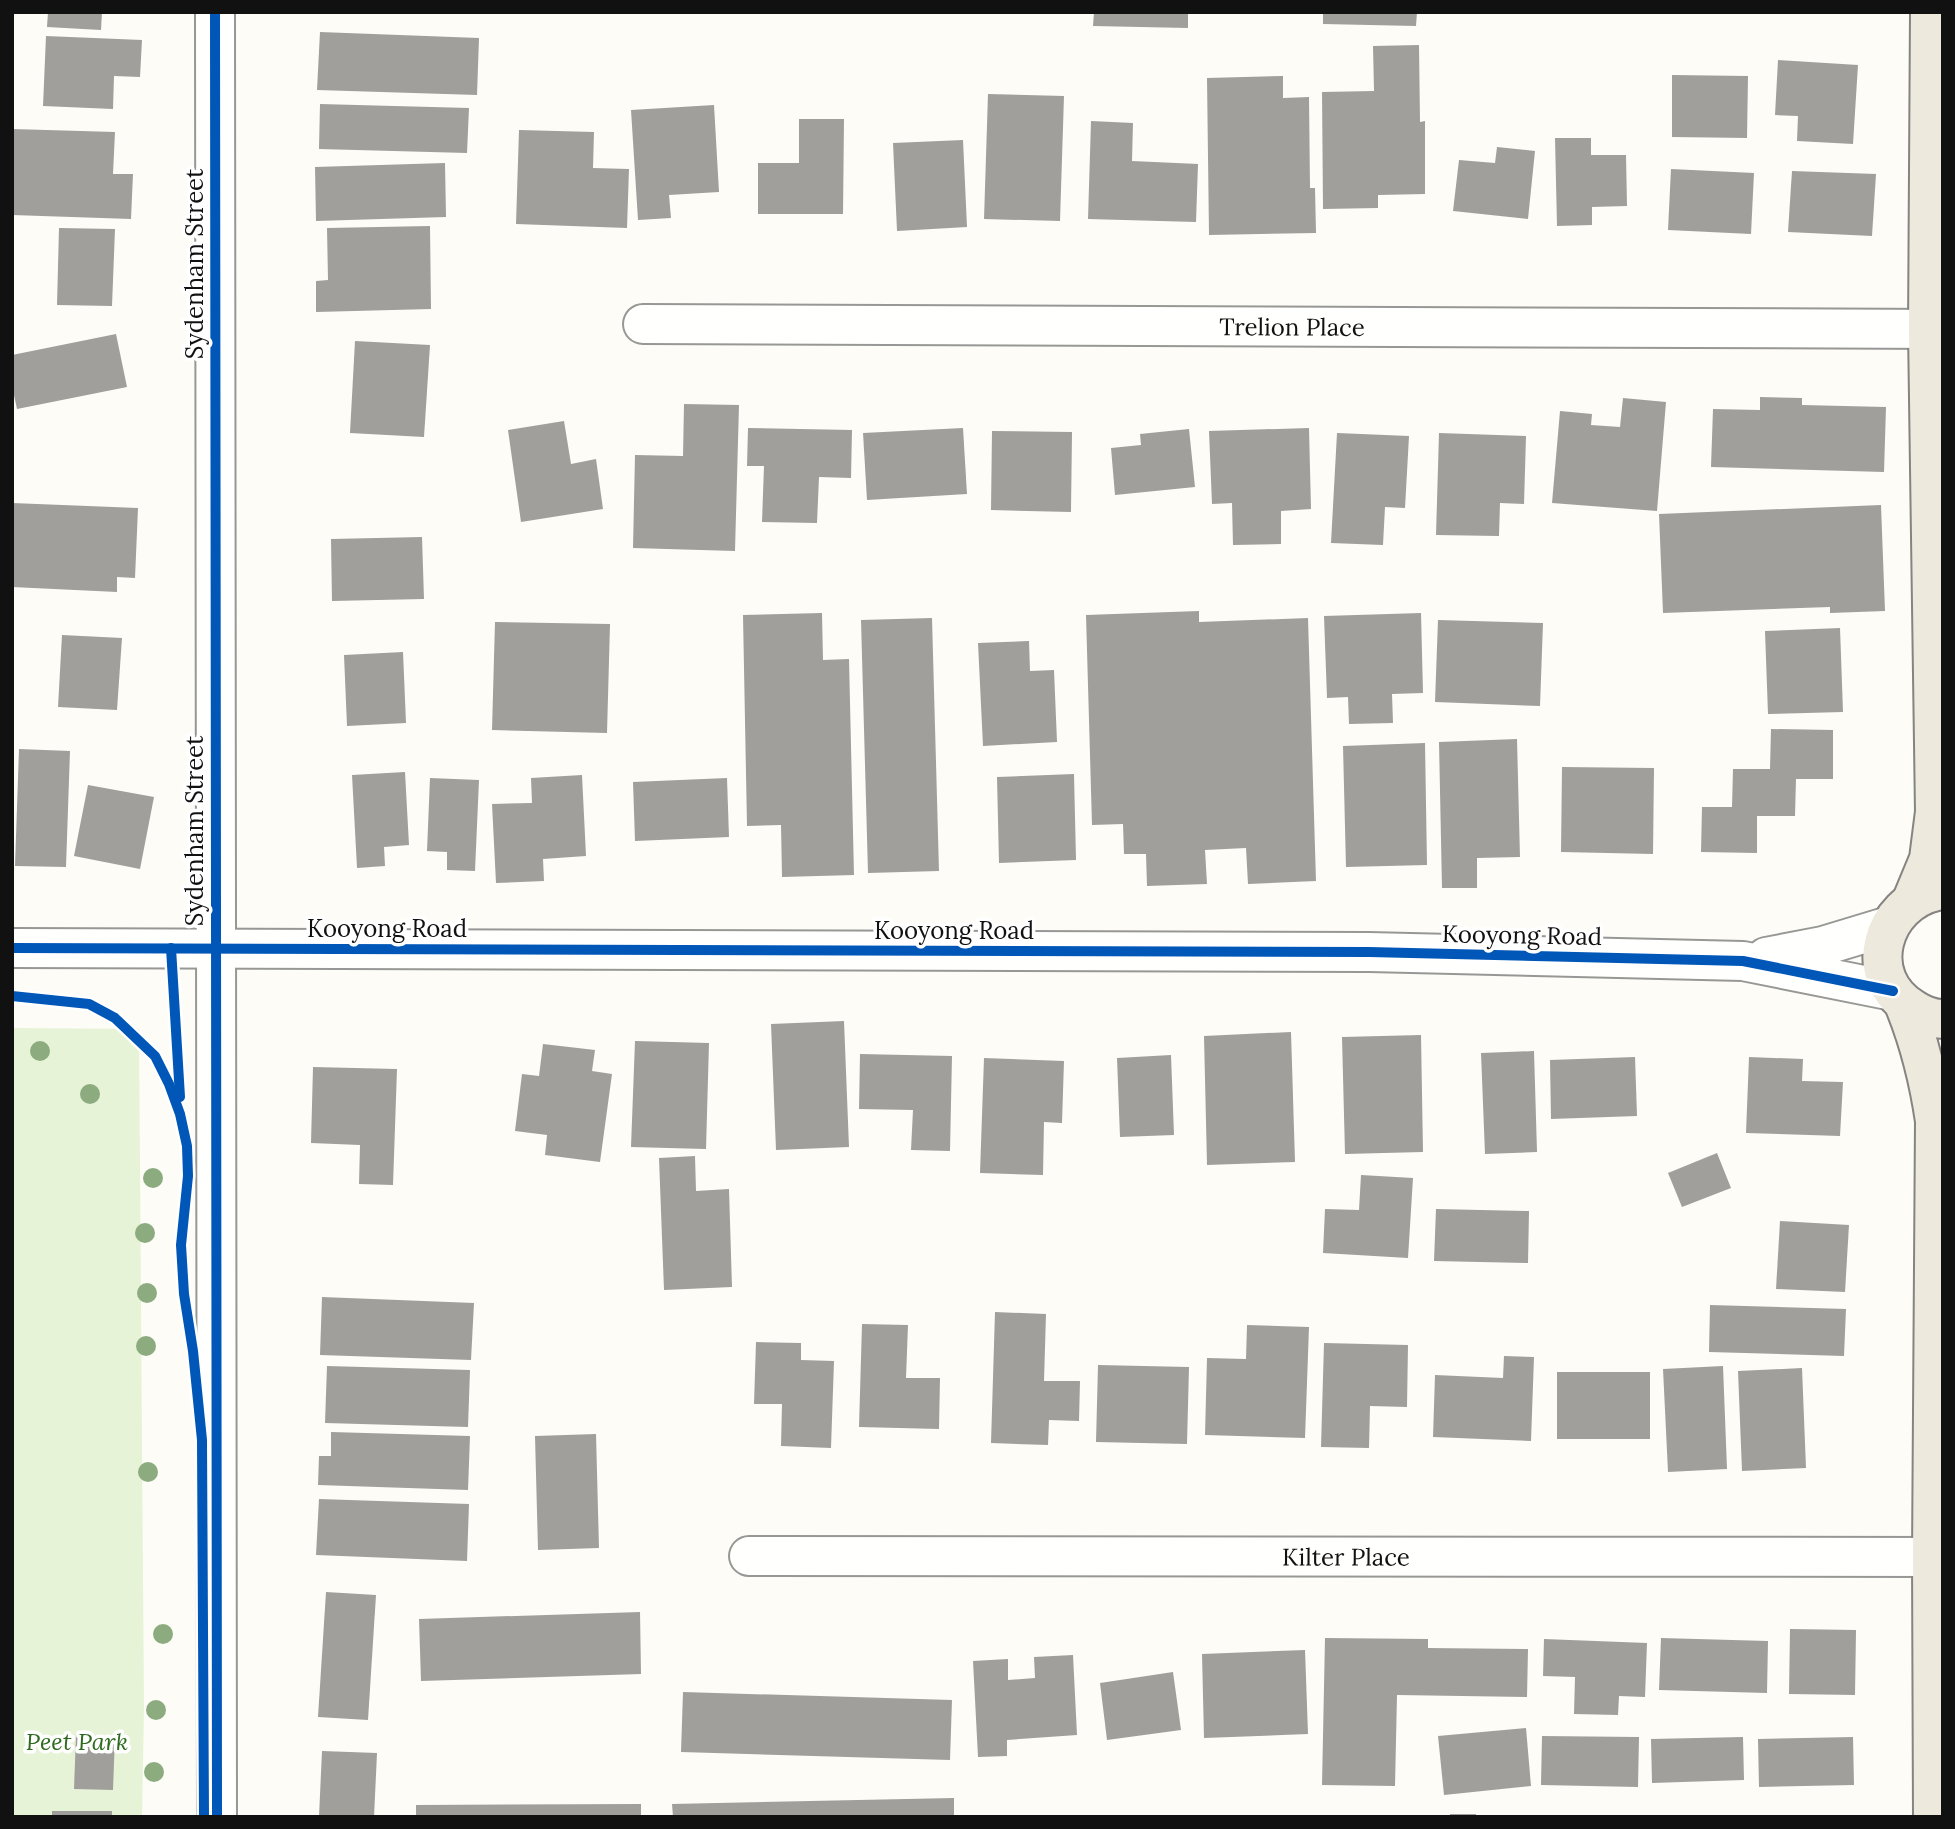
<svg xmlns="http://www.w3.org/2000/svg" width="1955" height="1829" font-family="Lora,serif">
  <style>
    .green { fill: #e7f3d7 }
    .building { fill: #a19f9c }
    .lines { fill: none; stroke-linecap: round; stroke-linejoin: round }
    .minor-casing { stroke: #979795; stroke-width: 42 }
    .major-casing { stroke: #858482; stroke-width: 42 }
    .minor { stroke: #fffffe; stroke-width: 38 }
    .major { stroke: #ede9dc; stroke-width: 38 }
    .cycleway-casing { stroke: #fff; stroke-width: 15 }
    .cycleway { stroke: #0057b8; stroke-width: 10 }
    .tree { fill: #8cac80 }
    .labels { text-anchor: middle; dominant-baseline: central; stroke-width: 7; stroke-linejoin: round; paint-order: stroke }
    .street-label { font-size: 24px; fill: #111; stroke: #fff }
    .park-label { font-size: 24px; font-style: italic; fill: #2f6b1f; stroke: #fff }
  </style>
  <rect width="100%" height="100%" fill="#fdfcf7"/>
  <path class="green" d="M12,1028L139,1029L144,1708L142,1817H12Z"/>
  <g class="building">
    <path d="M48,12H102L101,30L47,27Z"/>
    <path d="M1094,12H1188V28L1093,26Z"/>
    <path d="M1323,12H1417L1416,26L1323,24Z"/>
    <path d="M320,32L479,38L477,95L317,90Z"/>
    <path d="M46,36L142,40L140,77L114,76L113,109L43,106Z"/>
    <path d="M1419,45L1420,122L1425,121V194L1378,195V208L1323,209L1322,92L1374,91L1373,46Z"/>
    <path d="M1778,60L1858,65L1853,144L1797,141L1798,116L1775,115Z"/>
    <path d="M1672,75L1748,76L1747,138L1672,137Z"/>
    <path d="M1283,76V98L1309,97L1310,188H1315L1316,233L1209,235L1207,78Z"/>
    <path d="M988,94L1064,96L1060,221L984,219Z"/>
    <path d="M320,104L469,108L467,153L319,149Z"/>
    <path d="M714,105L719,192L669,195L671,218L638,220L631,110Z"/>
    <path d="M799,119H844L843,214H758V163H799Z"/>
    <path d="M1091,121L1133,123L1132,161L1198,164L1196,222L1088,219Z"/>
    <path d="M12,129L115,132L113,174H133L131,219L12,215Z"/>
    <path d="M519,130L594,132L593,168L629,169L627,228L516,224Z"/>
    <path d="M1555,138H1591V155H1626L1627,206L1592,207V225L1557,226Z"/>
    <path d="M963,140L967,227L897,231L893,143Z"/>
    <path d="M1497,147L1535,151L1528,219L1453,211L1459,160L1495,163Z"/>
    <path d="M445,163L446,217L316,221L315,167Z"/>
    <path d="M1671,169L1754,173L1751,234L1668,230Z"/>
    <path d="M1792,171L1876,174L1872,236L1788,232Z"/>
    <path d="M430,226L431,309L316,312V281L328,280L327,228Z"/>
    <path d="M59,228L115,229L112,306L57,305Z"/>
    <path d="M116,334L127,387L17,409L12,386V355Z"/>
    <path d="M355,341L430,345L424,437L350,433Z"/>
    <path d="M1760,397L1802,398V405L1886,407L1884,472L1711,467L1713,409L1760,410Z"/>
    <path d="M1623,398L1666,402L1657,511L1552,503L1560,411L1592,414L1591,425L1620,427Z"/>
    <path d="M684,404L739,405L735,551L633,548L635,455L683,456Z"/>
    <path d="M564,421L571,464L596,459L603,509L521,522L508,430Z"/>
    <path d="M748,428L852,430L851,478L819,477L817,523L762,522L764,466H747Z"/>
    <path d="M963,428L967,494L867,500L863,433Z"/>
    <path d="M1309,428L1311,509L1281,511V544L1233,545L1232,503L1212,504L1209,431Z"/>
    <path d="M1189,429L1195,487L1115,495L1111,448L1141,445L1140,434Z"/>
    <path d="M992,431L1072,432L1071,512L991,510Z"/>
    <path d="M1337,433L1409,436L1405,508L1385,507L1383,545L1331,543Z"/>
    <path d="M1439,433L1526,436L1524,504L1500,503L1499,536L1436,535Z"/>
    <path d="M12,503L138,508L135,578L117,577V592L12,587Z"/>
    <path d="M1881,505L1885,611L1830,613V607L1663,613L1659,514Z"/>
    <path d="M422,537L424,599L332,601L331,539Z"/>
    <path d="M1199,611V622L1308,618L1316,881L1248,884L1246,848L1205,850L1207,884L1147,886L1146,854H1124L1123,824L1092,825L1086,615Z"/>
    <path d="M822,613L823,660L849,659L854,875L782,877L781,825L747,826L743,615Z"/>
    <path d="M1421,613L1423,693L1392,694L1393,723L1349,724L1348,697L1327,698L1324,616Z"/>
    <path d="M932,618L939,871L868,873L861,620Z"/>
    <path d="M1438,620L1543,623L1540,706L1435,702Z"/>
    <path d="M495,622L610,624L607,733L492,730Z"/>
    <path d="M1840,628L1843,712L1768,714L1765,631Z"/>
    <path d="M62,635L122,638L117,710L58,707Z"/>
    <path d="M1029,641L1030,671L1054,670L1057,742L983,746L978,643Z"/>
    <path d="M403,652L406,723L347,726L344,655Z"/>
    <path d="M1771,729L1833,730V779H1796L1795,816H1757V853L1701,852L1702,807H1732L1733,769H1770Z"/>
    <path d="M1517,739L1520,857L1477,858V888H1442L1439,742Z"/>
    <path d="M1425,743L1427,865L1346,867L1343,746Z"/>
    <path d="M19,749L70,751L66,867L15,866Z"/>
    <path d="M1562,767L1654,768L1653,854L1561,852Z"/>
    <path d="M405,772L409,845L384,847L385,866L357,868L352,775Z"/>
    <path d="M1074,774L1076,860L999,863L997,777Z"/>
    <path d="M582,775L586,856L543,859L544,881L496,883L492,804L532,803L531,778Z"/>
    <path d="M430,778L479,780L475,871L447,870V852L427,851Z"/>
    <path d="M727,778L729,837L635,841L633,782Z"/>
    <path d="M88,785L154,797L140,869L74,856Z"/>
    <path d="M844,1021L849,1147L776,1150L771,1024Z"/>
    <path d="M1291,1032L1295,1162L1207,1165L1204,1036Z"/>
    <path d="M1421,1035L1423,1152L1345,1154L1342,1037Z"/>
    <path d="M635,1041L709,1043L706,1149L631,1147Z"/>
    <path d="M543,1044L595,1050L592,1071L612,1074L600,1162L545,1155L547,1135L515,1131L522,1074L539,1076Z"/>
    <path d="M1534,1051L1537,1152L1485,1154L1481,1053Z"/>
    <path d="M860,1054L952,1056L950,1151L911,1150L913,1110L859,1109Z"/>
    <path d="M1171,1055L1174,1135L1120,1137L1117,1058Z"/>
    <path d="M1635,1057L1637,1116L1551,1119L1550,1060Z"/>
    <path d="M1749,1057L1803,1059L1802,1081L1843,1082L1840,1136L1746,1133Z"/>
    <path d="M984,1058L1064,1061L1062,1123L1044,1122L1043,1175L980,1173Z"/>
    <path d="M313,1067L397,1069L393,1185L359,1184L360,1145L311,1143Z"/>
    <path d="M1717,1153L1731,1188L1682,1207L1668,1173Z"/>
    <path d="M695,1156L696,1191L729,1189L732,1287L664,1290L659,1158Z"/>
    <path d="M1361,1175L1413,1178L1408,1258L1323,1253L1325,1209L1359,1210Z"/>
    <path d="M1436,1209L1529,1211L1528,1263L1434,1261Z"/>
    <path d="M1780,1221L1849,1225L1845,1292L1776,1289Z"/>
    <path d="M322,1297L474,1303L471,1360L320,1355Z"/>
    <path d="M1710,1305L1846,1309L1844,1356L1709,1352Z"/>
    <path d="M995,1312L1046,1314L1044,1381H1080L1079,1421L1049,1420L1048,1445L991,1443Z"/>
    <path d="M862,1324L908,1325L906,1378H940L939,1429L859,1427Z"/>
    <path d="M1247,1325L1309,1327L1305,1438L1205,1435L1207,1358L1246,1359Z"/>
    <path d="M756,1342L801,1343V1360L834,1361L831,1448L781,1446L782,1404H754Z"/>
    <path d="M1324,1343L1408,1345L1407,1407L1370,1406L1369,1448L1321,1447Z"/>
    <path d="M1504,1356L1534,1357L1531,1441L1433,1437L1435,1375L1503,1378Z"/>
    <path d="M1098,1365L1189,1367L1187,1444L1096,1442Z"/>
    <path d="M327,1366L470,1370L468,1427L325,1423Z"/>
    <path d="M1723,1366L1727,1469L1668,1472L1663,1369Z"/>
    <path d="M1802,1368L1806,1468L1742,1471L1738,1371Z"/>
    <rect x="1557" y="1372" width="93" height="67"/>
    <path d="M331,1432L470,1436L468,1490L318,1485L319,1456H331Z"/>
    <path d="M596,1434L599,1548L538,1550L535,1436Z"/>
    <path d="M319,1499L469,1504L467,1561L316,1555Z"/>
    <path d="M326,1592L376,1595L368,1720L318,1717Z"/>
    <path d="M640,1612L641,1674L421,1681L419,1619Z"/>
    <path d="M1790,1629L1856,1630L1855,1695L1789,1694Z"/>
    <path d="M1325,1638L1428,1639V1648L1528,1649L1527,1697L1397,1695L1395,1786L1322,1785Z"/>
    <path d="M1661,1638L1768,1641L1767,1693L1659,1690Z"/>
    <path d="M1544,1639L1647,1643L1645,1697L1619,1696L1618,1715L1574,1714L1575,1677L1543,1676Z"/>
    <path d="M1305,1650L1308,1734L1204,1738L1202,1654Z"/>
    <path d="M1073,1655L1077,1735L1007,1740V1756L978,1757L973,1661L1008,1659V1680L1035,1678L1034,1657Z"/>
    <path d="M1173,1672L1181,1730L1107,1740L1100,1683Z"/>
    <path d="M683,1692L952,1700L950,1760L681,1752Z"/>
    <path d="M1526,1728L1531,1786L1444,1795L1438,1736Z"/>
    <path d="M76,1735L115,1736L113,1790L74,1789Z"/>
    <path d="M1542,1736L1639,1737L1638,1787L1541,1785Z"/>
    <path d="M1743,1737L1744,1780L1652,1783L1651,1739Z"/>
    <path d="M1853,1737L1854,1785L1759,1787L1758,1739Z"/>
    <path d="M322,1751L377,1753L374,1817H319Z"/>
    <path d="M954,1798V1817H673L672,1804Z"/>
    <path d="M641,1804V1817H416V1805Z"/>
    <rect x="52" y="1811" width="60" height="6"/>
    <rect x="1450" y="1814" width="26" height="3"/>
  </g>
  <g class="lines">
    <g class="minor-casing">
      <g id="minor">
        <path d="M215,12L217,1817"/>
        <path id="s1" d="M643,324L1943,329"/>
        <path d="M12,948L1369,952L1743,961L1893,991"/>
        <path d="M1766,957L1823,946L1889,926"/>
        <path id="s2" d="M749,1556L1943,1557"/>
      </g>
    </g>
    <g class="major-casing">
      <g id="major">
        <path d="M1937,891C1881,903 1860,977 1913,1009C1922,1015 1932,1019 1943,1019"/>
        <path d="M1912,900L1929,859L1935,812L1928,330L1930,12"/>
        <path d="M1904,1004C1920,1043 1929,1080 1935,1121L1932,1557L1933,1817"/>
      </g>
    </g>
    <use href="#minor" class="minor"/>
    <use href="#major" class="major"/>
    <g class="cycleway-casing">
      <g id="cycleway">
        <path d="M215,12L217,1817"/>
        <path d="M12,948L1369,952L1743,961L1893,991"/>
        <path d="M171,948L180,1097"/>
        <path d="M12,996L89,1004L115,1018L155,1056L169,1084L180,1114L187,1146L188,1176L181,1245L184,1294L193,1351L202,1440L204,1817"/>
      </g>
    </g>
    <use href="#cycleway" class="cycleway"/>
  </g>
  <g class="tree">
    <circle cx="40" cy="1051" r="10"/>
    <circle cx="90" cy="1094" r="10"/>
    <circle cx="153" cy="1178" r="10"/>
    <circle cx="145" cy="1233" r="10"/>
    <circle cx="147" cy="1293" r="10"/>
    <circle cx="146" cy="1346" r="10"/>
    <circle cx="148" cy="1472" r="10"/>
    <circle cx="163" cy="1634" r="10"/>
    <circle cx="156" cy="1710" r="10"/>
    <circle cx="154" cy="1772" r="10"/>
  </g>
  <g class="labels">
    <g class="street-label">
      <text transform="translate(194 264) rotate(-90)">Sydenham Street</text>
      <text stroke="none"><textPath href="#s1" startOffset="649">Trelion Place</textPath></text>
      <text transform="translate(194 831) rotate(-90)">Sydenham Street</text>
      <text x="387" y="928">Kooyong Road</text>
      <text x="954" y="930">Kooyong Road</text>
      <text transform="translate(1522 935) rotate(1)">Kooyong Road</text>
      <text stroke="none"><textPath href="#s2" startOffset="597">Kilter Place</textPath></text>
    </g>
    <g class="park-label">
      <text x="77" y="1741">Peet Park</text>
    </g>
  </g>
  <rect width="1955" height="1829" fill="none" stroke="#111111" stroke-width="28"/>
</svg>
